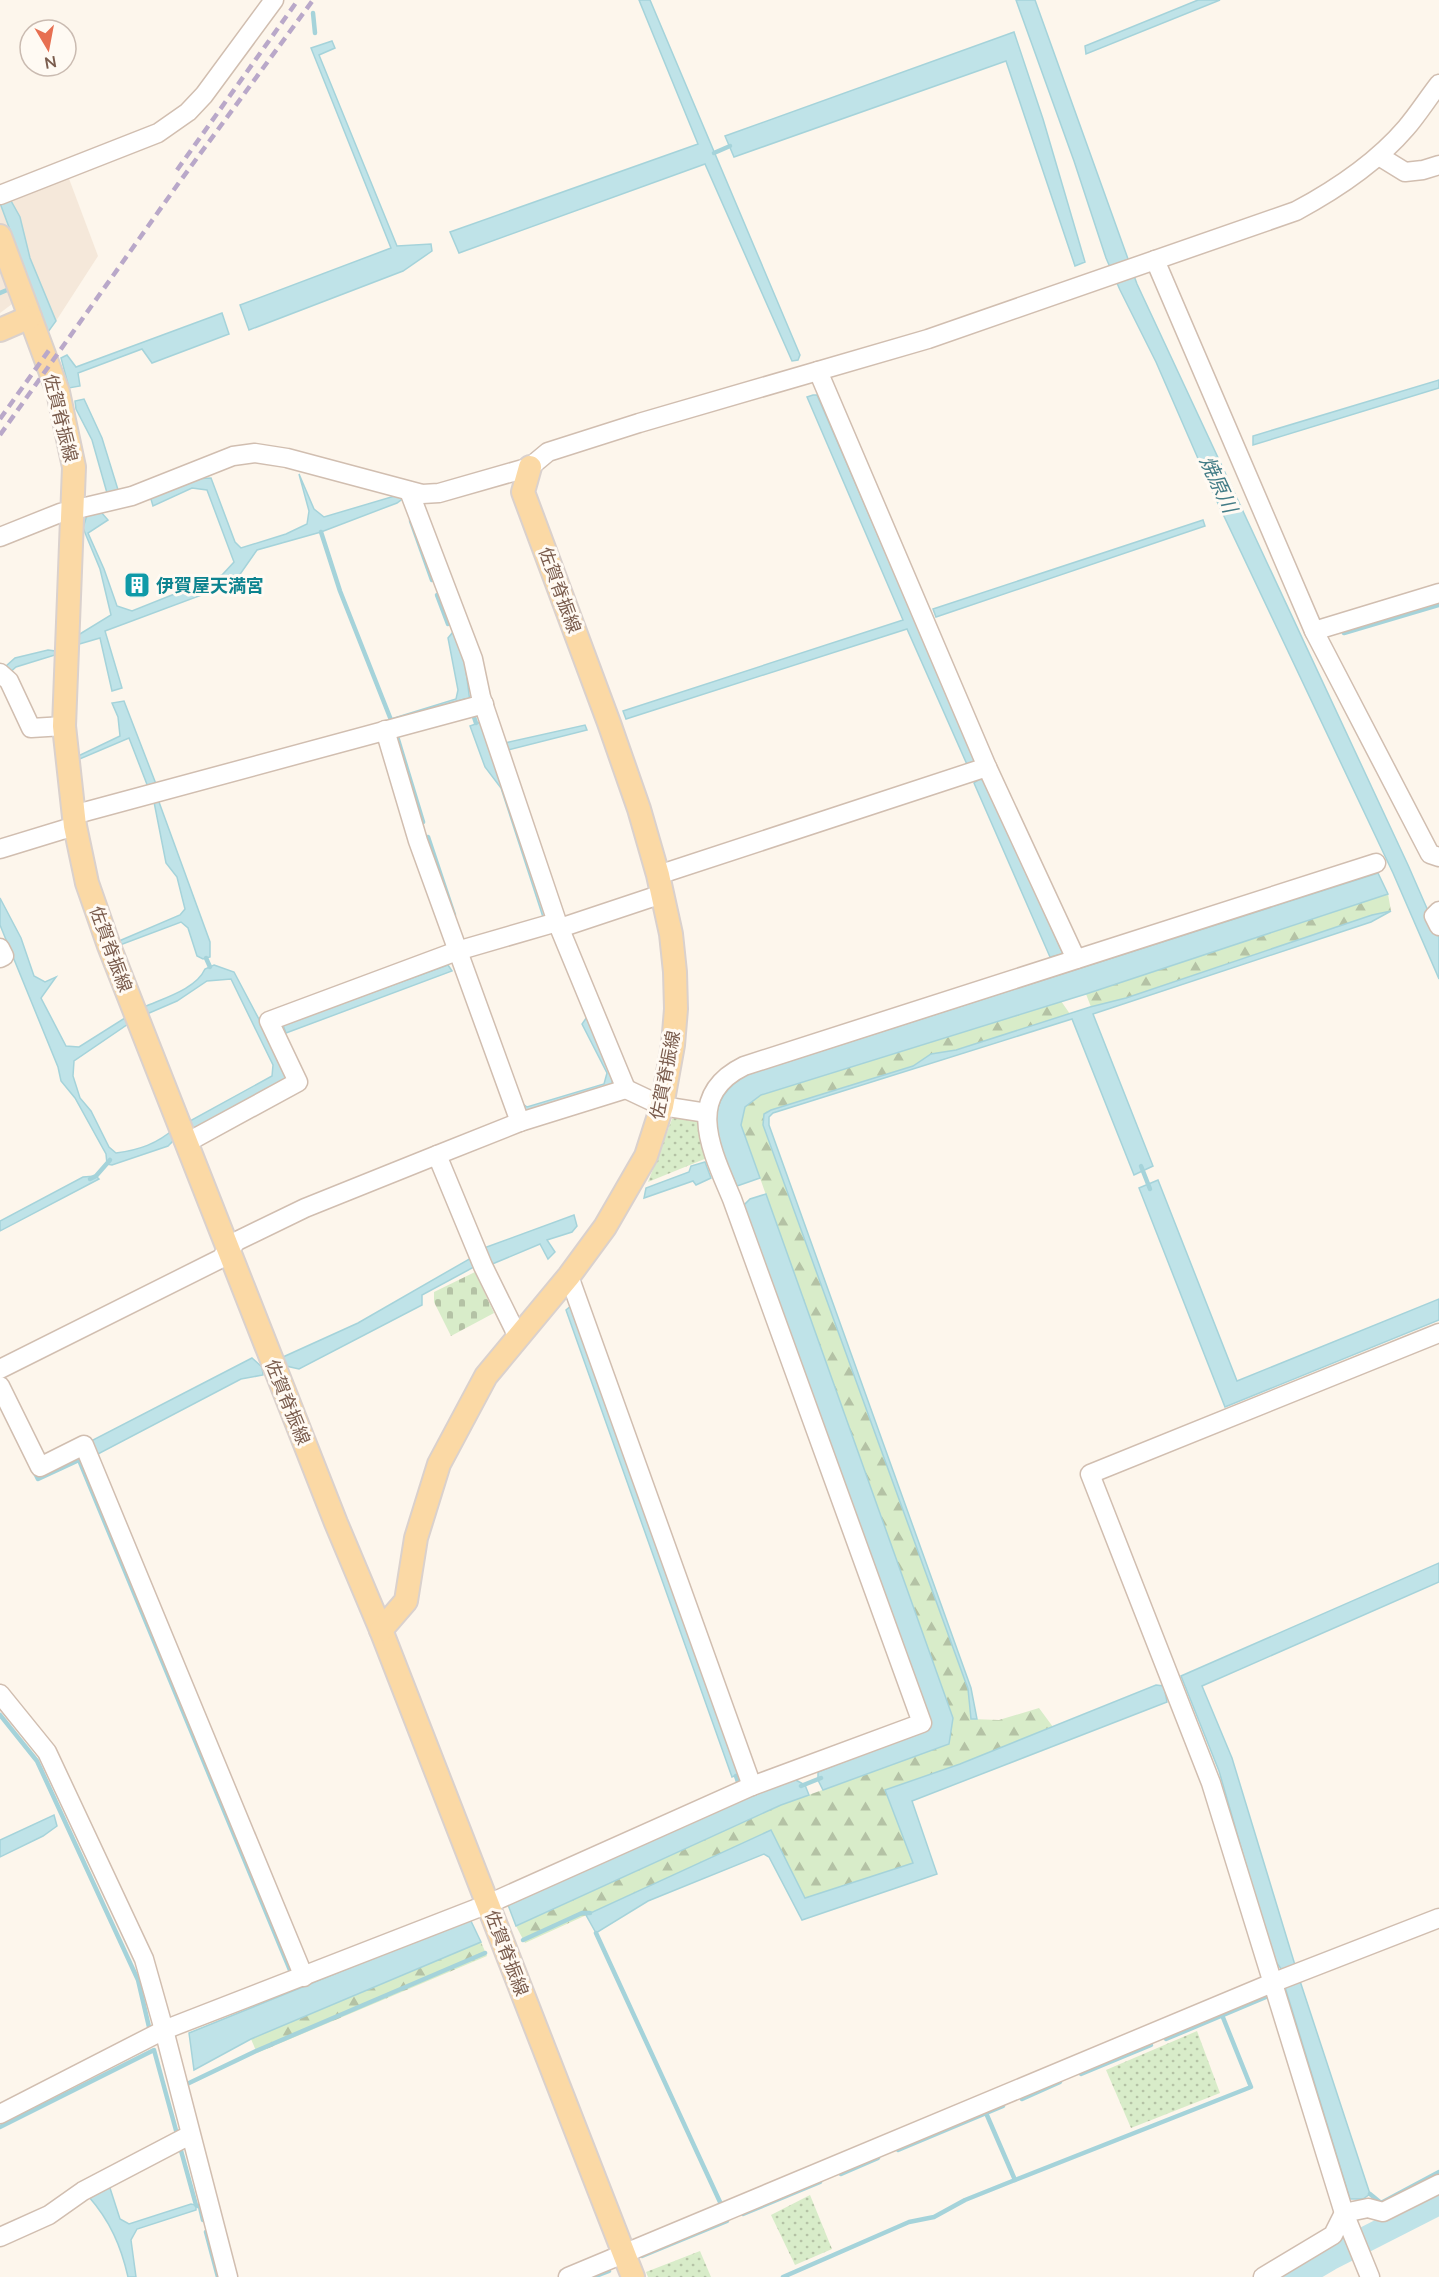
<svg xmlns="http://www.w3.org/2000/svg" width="1439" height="2277" font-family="Mulish,'Noto Sans JP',sans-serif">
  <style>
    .residential { fill: #f5e8da }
    .green { fill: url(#green-dots) }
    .forest { fill: url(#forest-firs) }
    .cemetery { fill: url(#cemetery-stones) }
    .water { fill: #bfe3e8; stroke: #a5d3da; stroke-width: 1.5 }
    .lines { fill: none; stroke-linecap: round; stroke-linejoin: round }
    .stream { stroke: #a5d3da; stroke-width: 4.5 }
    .river { stroke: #bfe3e8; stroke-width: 26 }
    .minor-casing { stroke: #d1beb0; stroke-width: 21 }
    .major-casing { stroke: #dad1cd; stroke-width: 26 }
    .minor { stroke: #fff; stroke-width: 18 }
    .major { stroke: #fbd9a5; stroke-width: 22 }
    .rail { stroke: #b9a8c9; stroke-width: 4.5; stroke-dasharray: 9 6; stroke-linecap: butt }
    .labels { text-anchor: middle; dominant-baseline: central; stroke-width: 6; stroke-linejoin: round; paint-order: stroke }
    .street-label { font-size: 18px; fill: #7a5c4d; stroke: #fffaf3 }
    .culture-label { font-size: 18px; font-weight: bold; fill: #0d838f; stroke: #fffaf3; text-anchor: start }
    .water-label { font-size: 20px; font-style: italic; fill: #437c86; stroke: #fffaf3 }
  </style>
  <defs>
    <pattern id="green-dots" width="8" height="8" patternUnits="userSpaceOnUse" patternTransform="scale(1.5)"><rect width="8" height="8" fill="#d8ecc9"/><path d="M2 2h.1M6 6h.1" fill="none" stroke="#b4c2a5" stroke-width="1.8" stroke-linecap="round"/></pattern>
    <pattern id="forest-firs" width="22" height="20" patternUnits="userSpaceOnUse" patternTransform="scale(1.5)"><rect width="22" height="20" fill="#d8ecc9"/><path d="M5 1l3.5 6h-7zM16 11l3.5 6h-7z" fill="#b4c2a5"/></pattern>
    <pattern id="cemetery-stones" width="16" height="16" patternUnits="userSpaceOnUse" patternTransform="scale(1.5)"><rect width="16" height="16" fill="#d8ecc9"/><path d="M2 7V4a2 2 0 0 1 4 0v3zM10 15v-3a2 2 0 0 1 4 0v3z" fill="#b4c2a5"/></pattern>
  </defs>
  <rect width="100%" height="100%" fill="#fdf6ec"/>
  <path class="residential" d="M68,176L98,256L56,321L40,283L0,313V203Z"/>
  <g class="green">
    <path d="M680,1115L697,1121L707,1158L648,1182L672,1119Z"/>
    <path d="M1197,2031L1220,2093L1131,2128L1106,2070Z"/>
    <path d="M810,2195L832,2249L795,2265L771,2215Z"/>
    <path d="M700,2251L711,2277H648L646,2272Z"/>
  </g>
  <g class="forest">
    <path d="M1388,894L1391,911L1372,915L1126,998L1091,1007L1086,994Z"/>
    <path d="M1061,1001L1070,1014L956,1050L931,1054L913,1066L771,1110L764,1114L968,1689L971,1719L999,1720L1039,1708L1053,1727L960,1764L885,1790L913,1863L805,1898L771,1831L525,1943L516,1926L781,1805L949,1744L953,1718L741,1125L745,1107L761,1095Z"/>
    <path d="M481,1942L487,1956L257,2053L251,2039Z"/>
  </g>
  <path class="cemetery" d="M475,1272L494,1313L451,1336L434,1302V1292Z"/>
  <g class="water">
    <path d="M639,0H650L800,355L798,360L792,361L705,164L459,253L450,232L698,144Z"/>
    <path d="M1016,0H1035L1137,284L1408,865L1439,936V979L1393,873L1213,493L1156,362L1120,290L1106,258L1074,161Z"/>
    <path d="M1198,0H1220L1086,54L1085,46Z"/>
    <path d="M1014,32L1043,119L1085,262L1075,266L1006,61L734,157L725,136Z"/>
    <path d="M332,41L335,48L319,55L397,246L431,244L432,251L403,271L249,330L240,305L391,248L311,48Z"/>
    <path d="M10,199L20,217L30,258L56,321L48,332L0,203Z"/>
    <path d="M222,313L229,334L152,363L142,349L78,373L80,386L69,388L61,358L67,355L76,367Z"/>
    <path d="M1439,380V388L1253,445V436Z"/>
    <path d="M813,395H817L976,761L969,769L907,629L626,719L623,711L903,620L807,397Z"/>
    <path d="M84,399L102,438L119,493H107L92,440L76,409L75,401Z"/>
    <path d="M299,474L314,509L324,517L398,495L405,497L397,503L321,532L257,550L234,583L105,631L122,688L112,691L100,638L76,645L75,637L111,615L100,569L83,528L87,515L101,512L108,520L88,533L104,569L117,606L132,611L222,575L234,562L207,490L192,488L153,506L150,496L190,479L211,478L235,542L241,548L286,534L307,524L309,511Z"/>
    <path d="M1203,520L1205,526L936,617L933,609Z"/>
    <path d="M453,632L464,656L470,702L467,703L465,699L391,719L456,699L458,690L448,638Z"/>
    <path d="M48,650L55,651V655L16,667L8,674L5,667L15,658Z"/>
    <path d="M124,701L156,784L148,787L129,738L75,761L76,757L120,736L118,717L112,703Z"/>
    <path d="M481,722L548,915L543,917L501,788L485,767L470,726Z"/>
    <path d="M585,725L587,730L508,750L505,743Z"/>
    <path d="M980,779L986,781L1063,954L1050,957L974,783Z"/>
    <path d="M154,802H159L210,942V957L203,959L197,956L188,928L181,922L120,945L119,941L180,915L185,909L177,877L166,863Z"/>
    <path d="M1378,873L1388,894L1086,994L761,1095L745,1107L741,1125L760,1178L737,1186C719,1145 697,1104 746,1075Z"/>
    <path d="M0,898L21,938L34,976L45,982L56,977L41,998L66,1046L79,1047L128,1016L131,1022L74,1061L73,1076L80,1098L91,1111L109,1147L116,1153C139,1150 157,1144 175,1128L177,1137L168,1146L112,1165L107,1164L106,1154L75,1098L61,1081L58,1067L0,925Z"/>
    <path d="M1391,911L1371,922L1093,1014L1153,1166L1134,1175L1072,1019L773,1113L769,1117V1125L971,1688L977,1719H971L968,1689L763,1125L764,1114L771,1110L913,1066L931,1054L956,1050L1090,1007L1126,998L1372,915Z"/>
    <path d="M466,957L470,958L523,1104L527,1107L604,1084L607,1073L582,1024L587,1017L612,1074V1085L526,1111L521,1108Z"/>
    <path d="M214,965L234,972L289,1076L287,1084L192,1130L188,1122L272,1076L273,1065L231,979L207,981L177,1001L147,1014L144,1007C164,998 196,989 205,969Z"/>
    <path d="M448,965L452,971L286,1033L283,1025Z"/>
    <path d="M705,1162L711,1178L696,1185L693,1181L644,1198L646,1188L689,1172L691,1166Z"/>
    <path d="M96,1176L99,1179L0,1231V1221L83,1177Z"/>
    <path d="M1158,1180L1237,1381L1439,1299V1320L1225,1407L1139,1188Z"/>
    <path d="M766,1194L953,1718L949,1744L823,1790L818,1780V1772L926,1729L743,1206L750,1199Z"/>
    <path d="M574,1215L577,1226L572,1232L547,1240L555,1252L548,1259L540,1244L490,1265L484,1248Z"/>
    <path d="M471,1258L474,1267L422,1295V1305L299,1369L286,1366L283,1357L358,1323Z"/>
    <path d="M572,1305L739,1774L732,1777L566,1310Z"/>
    <path d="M252,1358L262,1367L263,1375L241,1379L98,1454L91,1441Z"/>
    <path d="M1439,1563V1582L1202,1686L1232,1758L1295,1965L1282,1970L1273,1958L1219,1771L1181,1676Z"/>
    <path d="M1156,1685L1164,1686L1167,1702L912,1801L937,1874L802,1920L769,1857L764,1854L648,1901L596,1933L586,1915L771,1830L805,1898L913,1863L885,1790L960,1764Z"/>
    <path d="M794,1779L805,1785L809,1795L781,1805L516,1926L508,1905L762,1791Z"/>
    <path d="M54,1815L57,1826L43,1836L0,1857V1840Z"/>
    <path d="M470,1919L481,1942L251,2039L194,2070L189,2033Z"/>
    <path d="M1300,1981L1370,2194L1363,2199H1350L1285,1987Z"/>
    <path d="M109,2185L120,2219L129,2224L191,2204L196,2205V2210L137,2229L131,2240L136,2277H128C121,2246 110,2221 89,2197Z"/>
  </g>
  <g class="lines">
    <g class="stream">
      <path d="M313,13L315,33"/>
      <path d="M714,153L730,146"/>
      <path d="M0,293L7,290"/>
      <path d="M411,521L432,580"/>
      <path d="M321,532L340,591L393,725"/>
      <path d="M437,595L448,624"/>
      <path d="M1344,633L1439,605"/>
      <path d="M472,711L476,723"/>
      <path d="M396,733L423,822"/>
      <path d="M428,837L454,915"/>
      <path d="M206,958L210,967"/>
      <path d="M1141,1166L1150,1189"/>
      <path d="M90,1179L96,1176L110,1160"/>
      <path d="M34,1471L38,1479L79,1460L292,1975"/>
      <path d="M0,1715L37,1761L138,1980L149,2027"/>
      <path d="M736,1776L740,1788"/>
      <path d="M801,1786L821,1778"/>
      <path d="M596,1933L720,2202"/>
      <path d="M523,1940L582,1913H590"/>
      <path d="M1166,2039L1266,1997"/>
      <path d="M1081,2074L1151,2045"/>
      <path d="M187,2084L256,2051L485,1953"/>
      <path d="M1022,2099L1060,2082"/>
      <path d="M986,2113L1015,2180"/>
      <path d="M0,2127L154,2050L177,2134"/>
      <path d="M180,2147L196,2205L200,2207L203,2220"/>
      <path d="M898,2150L1003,2106"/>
      <path d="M841,2174L878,2158"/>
      <path d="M1370,2194L1381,2203L1439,2172"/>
      <path d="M743,2214L820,2182"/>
      <path d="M206,2232L218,2277"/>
      <path d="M642,2256L727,2221"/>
      <path d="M593,2277L609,2271"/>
      <path d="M783,2277L909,2222L934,2217L965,2200L1015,2180L1251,2087L1222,2015"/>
    </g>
    <path class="river" d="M1297,2277L1329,2258L1439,2202"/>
    <g class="minor-casing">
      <g id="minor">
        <path d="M1379,156L1405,172L1423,170L1439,165"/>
        <path d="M0,195L158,133L188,112L204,95L274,0"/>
        <path d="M1155,260L1314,631L1430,854L1439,857"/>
        <path d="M818,371L987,767L1076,959"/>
        <path d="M409,491L473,659L481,697L557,922L626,1089L520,1122L437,1155L483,1266L518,1337"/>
        <path d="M0,537L60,513L132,496L233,456L255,453L287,458L422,494L439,493L530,467L548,452L639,423L928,339L1296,211C1337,189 1376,163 1406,128C1418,114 1428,98 1439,84"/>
        <path d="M1314,631L1439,593"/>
        <path d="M0,673L9,681L31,728L64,726"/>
        <path d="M385,730L418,841L520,1122"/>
        <path d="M73,815L484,704"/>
        <path d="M0,849L75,826"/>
        <path d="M658,875L987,767"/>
        <path d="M1439,911L1434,916L1439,926"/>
        <path d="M560,928L662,894"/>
        <path d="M0,948L4,956L0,958"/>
        <path d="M626,1089L662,1106L707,1113"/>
        <path d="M186,1143L298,1082L269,1021L457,951L557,922"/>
        <path d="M569,1276L752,1786"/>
        <path d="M0,1369L220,1259L237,1241L305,1208L437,1155"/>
        <path d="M0,1386L40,1467L84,1445L304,1977"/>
        <path d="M0,1694L47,1752L144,1959L164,2030L228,2277"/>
        <path d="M0,2114L164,2030L488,1904L752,1786L922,1723L732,1199C712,1151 683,1096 744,1066L1376,863"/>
        <path d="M0,2237L49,2215L83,2191L190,2135"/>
        <path d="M568,2277L1272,1983L1439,1918"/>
        <path d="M1263,2277L1333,2235L1344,2213L1368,2208L1383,2212L1439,2184"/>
        <path d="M1370,2277L1344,2213L1211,1783L1090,1474L1439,1333"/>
      </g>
    </g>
    <g class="major-casing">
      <g id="major">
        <path d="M0,236L58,392L74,467L64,726L75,826L87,883L109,946L336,1523L381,1630L633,2277"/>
        <path d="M0,330L30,317"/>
        <path d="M381,1630L406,1601L416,1538L439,1464L486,1376L569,1276L605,1227L646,1156L662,1106L673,1045L676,1009L675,972L671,934L658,875L639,809L609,723L523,492L530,467"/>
      </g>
    </g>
    <use href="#minor" class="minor"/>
    <use href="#major" class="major"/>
    <g class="rail">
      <path d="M177,170L298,0"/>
      <path d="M0,419L52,346"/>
      <path d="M0,435L178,184L313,0"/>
    </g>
  </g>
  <defs>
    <g id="building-square" transform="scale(1.35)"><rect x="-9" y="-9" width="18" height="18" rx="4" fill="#0f9aa8" stroke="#fffaf3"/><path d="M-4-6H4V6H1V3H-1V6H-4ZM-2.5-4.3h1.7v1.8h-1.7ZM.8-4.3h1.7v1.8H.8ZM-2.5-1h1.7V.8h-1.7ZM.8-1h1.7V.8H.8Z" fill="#fff"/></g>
  </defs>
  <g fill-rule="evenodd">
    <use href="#building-square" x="137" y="585"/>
  </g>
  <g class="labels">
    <g class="street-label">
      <text transform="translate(61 418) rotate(76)">佐賀脊振線</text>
      <text transform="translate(560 590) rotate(70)">佐賀脊振線</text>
      <text transform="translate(111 949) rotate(70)">佐賀脊振線</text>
      <text transform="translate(665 1075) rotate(-79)">佐賀脊振線</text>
      <text transform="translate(288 1402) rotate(68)">佐賀脊振線</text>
      <text transform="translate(507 1953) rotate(69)">佐賀脊振線</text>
    </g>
    <g class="culture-label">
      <text x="156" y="585">伊賀屋天満宮</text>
    </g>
    <g class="water-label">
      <text transform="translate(1219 484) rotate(65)">焼原川</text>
    </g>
  </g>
  <g transform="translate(48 48) rotate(170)"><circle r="28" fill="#fffaf3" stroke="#cabbb1" stroke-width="1.5"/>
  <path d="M0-4.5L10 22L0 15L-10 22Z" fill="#e76f51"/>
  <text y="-9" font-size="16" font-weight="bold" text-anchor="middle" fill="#7a5c4d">N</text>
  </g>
</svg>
